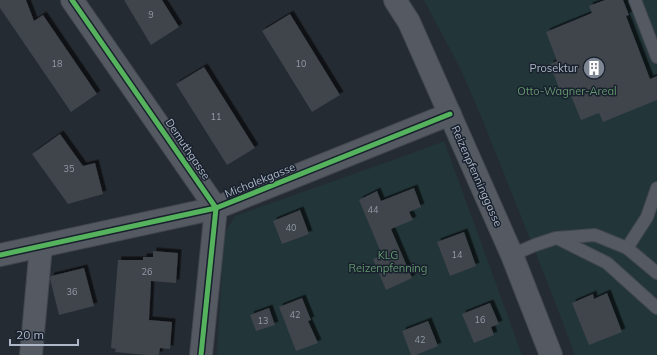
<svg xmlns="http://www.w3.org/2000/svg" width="657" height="355" font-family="Mulish,sans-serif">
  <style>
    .green { fill: #223539 }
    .building { fill: #3f444b; filter: url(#shadow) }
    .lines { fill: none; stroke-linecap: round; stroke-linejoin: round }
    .service-casing { stroke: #42474d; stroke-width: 14 }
    .minor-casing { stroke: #42474d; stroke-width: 24 }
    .service { stroke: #545962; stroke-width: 12 }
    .minor { stroke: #545962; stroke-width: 22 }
    .cycleway-casing { stroke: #18212d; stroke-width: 8 }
    .cycleway { stroke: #56b35d; stroke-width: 5 }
    .labels { text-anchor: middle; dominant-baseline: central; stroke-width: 3; stroke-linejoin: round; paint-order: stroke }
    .number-label { font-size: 9px; fill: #929aa7 }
    .poi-label { font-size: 11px; fill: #adb7c6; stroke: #18212d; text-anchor: end }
    .park-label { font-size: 11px; fill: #64976e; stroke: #18212d }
    .street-label { font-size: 11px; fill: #adb7c6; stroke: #18212d }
  </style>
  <defs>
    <filter id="shadow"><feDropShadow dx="3.5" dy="-3.5" stdDeviation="0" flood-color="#0009"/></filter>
  </defs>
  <rect width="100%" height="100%" fill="#252b32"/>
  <g class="green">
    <path d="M424,0H657V355H575L550,289L481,116L460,68Z"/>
    <path d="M444,141L522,355H217L224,234L235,216L410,154Z"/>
  </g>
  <g class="building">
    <path d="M0,0H26L34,21L43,15L97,94L71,112L0,8Z"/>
    <path d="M124,0H162L179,27L151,45Z"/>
    <path d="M605,0H623L629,15L626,16L650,79L657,76V100L603,122L599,113L581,120L569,91L561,94L550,64L557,61L546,32L592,13L589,6Z"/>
    <path d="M290,14L340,95L312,112L262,31Z"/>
    <path d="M204,67L255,148L227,165L176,84Z"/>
    <path d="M60,134L83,166L95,163L103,194L68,204L32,154Z"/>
    <path d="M414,188L421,207L409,212L413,220L391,229L412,278L386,290L373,259L382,255L359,200L377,191L381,201Z"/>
    <path d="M300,210L309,234L282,244L273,221Z"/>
    <path d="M464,232L476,266L450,276L437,242Z"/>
    <path d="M153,251L178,253L176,283L151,281L149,320L172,322L170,349L160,348L159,355H147L115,352L116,349L111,348L118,260H143V257H153Z"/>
    <path d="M84,268L94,306L59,315L50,279L51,276Z"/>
    <path d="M607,293L622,332L589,345L572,303L593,294L594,299Z"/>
    <path d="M302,298L311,320L308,321L318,343L296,351L279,307Z"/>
    <path d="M490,303L499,324L491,327L494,335L474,343L462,314Z"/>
    <path d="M269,308L275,325L256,331L250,315Z"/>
    <path d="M428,321L438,346L416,355H411L402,331Z"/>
  </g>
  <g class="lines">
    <g class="service-casing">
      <g id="service">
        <path d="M635,0L657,57"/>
        <path d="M557,238L607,263L657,308"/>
        <path d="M627,248L647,217L657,188"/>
        <path d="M512,255L535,245L556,238L595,235L627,248L657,273"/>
      </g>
    </g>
    <g class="minor-casing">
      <g id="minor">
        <path d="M72,0L216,208L201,355"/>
        <path d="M395,0L409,22L512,255L551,355"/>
        <path d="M0,255L216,208L450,114"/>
        <path d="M31,355L41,246"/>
      </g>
    </g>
    <use href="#service" class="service"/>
    <use href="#minor" class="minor"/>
    <g class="cycleway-casing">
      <g id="cycleway">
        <path d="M72,0L216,208L201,355"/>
        <path d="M0,255L216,208L450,114"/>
      </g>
    </g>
    <use href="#cycleway" class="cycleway"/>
  </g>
  <defs>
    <g id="building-disc" transform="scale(1.15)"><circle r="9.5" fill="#7d8692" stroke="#18212d"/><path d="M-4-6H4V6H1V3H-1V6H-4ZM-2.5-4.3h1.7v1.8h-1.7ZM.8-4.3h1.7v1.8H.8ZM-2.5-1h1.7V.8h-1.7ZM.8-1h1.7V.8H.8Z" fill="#fff"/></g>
  </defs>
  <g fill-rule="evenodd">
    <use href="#building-disc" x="594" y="68"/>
  </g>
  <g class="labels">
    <g class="number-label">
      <text x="151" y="14">9</text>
      <text x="57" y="63">18</text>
      <text x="301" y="63">10</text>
      <text x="216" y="116">11</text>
      <text x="69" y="168">35</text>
      <text x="373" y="209">44</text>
      <text x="291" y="227">40</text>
      <text x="457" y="254">14</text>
      <text x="147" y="271">26</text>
      <text x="72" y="291">36</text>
      <text x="295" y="314">42</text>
      <text x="480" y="319">16</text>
      <text x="263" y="320">13</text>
      <text x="420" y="339">42</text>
    </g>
    <g class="poi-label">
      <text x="578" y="68">Prosektur</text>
    </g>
    <g class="park-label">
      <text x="567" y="91">Otto-Wagner-Areal</text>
      <text x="388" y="255">KLG<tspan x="388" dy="13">Reizenpfenning</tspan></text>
    </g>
    <g class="street-label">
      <text transform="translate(188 149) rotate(56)">Demuthgasse</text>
      <text transform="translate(477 176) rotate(66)">Reizenpfenninggasse</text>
      <text transform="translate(260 180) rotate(-22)">Michalekgasse</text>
    </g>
  </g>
  <path d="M10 339v6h68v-6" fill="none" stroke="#adb7c6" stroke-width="2"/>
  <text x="16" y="339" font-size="12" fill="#adb7c6" stroke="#18212d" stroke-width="3" paint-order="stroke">20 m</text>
</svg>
